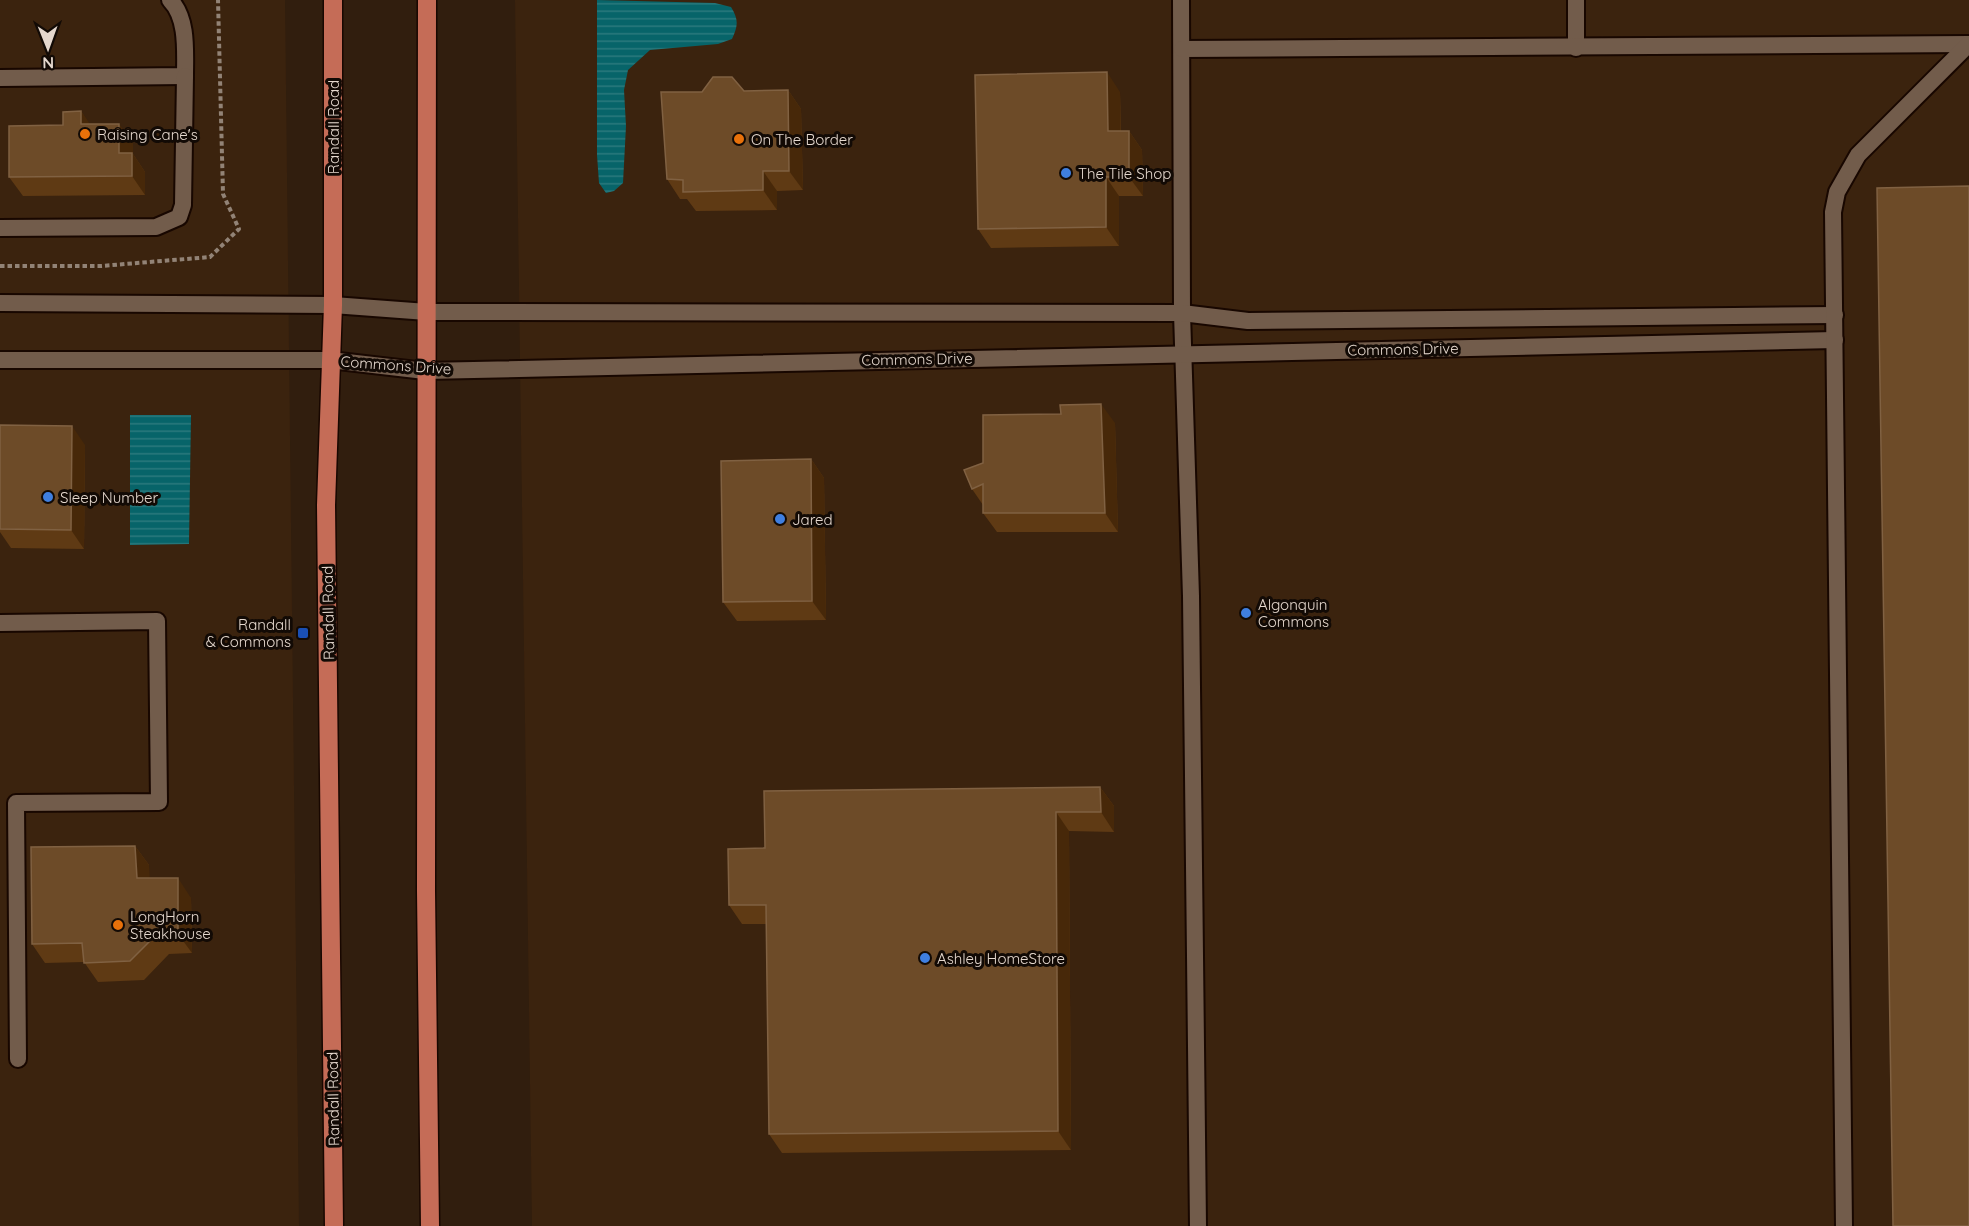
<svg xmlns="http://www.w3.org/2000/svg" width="1969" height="1226" font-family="Quicksand,sans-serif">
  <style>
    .built { fill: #3b230e }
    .water { fill: url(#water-rules) }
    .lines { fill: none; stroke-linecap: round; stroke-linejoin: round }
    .lane-casing { stroke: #180700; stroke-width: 20 }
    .primary-casing { stroke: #180700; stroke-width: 21 }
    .path { stroke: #928376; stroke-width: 4; stroke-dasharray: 4.5 3; stroke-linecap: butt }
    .lane { stroke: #725c4b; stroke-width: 16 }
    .primary { stroke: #c56c57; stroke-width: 18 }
    .wall { fill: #5f3a14 }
    .shaded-wall { fill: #472809 }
    .building { fill: #6d4b28; stroke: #806142; stroke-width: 1.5 }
    .food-dot { fill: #e8710a; stroke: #120a05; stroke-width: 2 }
    .shop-dot { fill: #3f7fe0; stroke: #120a05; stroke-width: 2 }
    .transit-dot { fill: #1a4fb4; stroke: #120a05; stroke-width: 2 }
    .labels { text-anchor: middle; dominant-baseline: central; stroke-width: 6; stroke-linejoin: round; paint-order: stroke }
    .street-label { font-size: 15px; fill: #e5d8ce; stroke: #120a05 }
    .poi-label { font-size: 15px; fill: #e5d8ce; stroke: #120a05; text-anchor: start }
  </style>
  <defs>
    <pattern id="water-rules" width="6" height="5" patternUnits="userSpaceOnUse" patternTransform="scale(1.5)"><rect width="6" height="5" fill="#076469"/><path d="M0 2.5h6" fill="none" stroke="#2b797d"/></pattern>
  </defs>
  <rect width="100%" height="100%" fill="#311e0e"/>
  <g class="built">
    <path d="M0,0H285L299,1226H0Z"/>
    <path d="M515,0H1969V1226H532Z"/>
  </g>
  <g class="water">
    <path d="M597,0L715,3L731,7C739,20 738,26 732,39L718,44L650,50L628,70L624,90L626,126L623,183L614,191L606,193L599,183L597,155Z"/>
    <path d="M130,415H191L189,544L130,545Z"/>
  </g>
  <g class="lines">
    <g class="lane-casing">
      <g id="lane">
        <path d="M1181,0L1182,313L1191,596L1198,1226"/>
        <path d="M1576,0V48"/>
        <path d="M1182,49L1969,44"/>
        <path d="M0,78L185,76C185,52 188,18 170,0"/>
        <path d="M0,228L156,227L179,217L183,205L185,76"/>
        <path d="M0,303L333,305L427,312L1182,313L1248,321L1835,315"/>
        <path d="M0,360H330L425,371L1835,340"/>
        <path d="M0,623L157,621L159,802L16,803L18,1059"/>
        <path d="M1844,1226L1833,212L1837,192L1858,155L1969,44"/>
      </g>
    </g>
    <g class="primary-casing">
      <g id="primary">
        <path d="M333,0V305L326,505L334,1226"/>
        <path d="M427,0L426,891L430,1226"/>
      </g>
    </g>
    <path class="path" d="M0,266H101L210,257L239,229L223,194L218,0"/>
    <use href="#lane" class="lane"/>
    <use href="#primary" class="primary"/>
  </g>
  <g class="wall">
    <path d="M788,90L801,109L803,190L777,191V210L696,211L687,199H680L667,179L702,92Z"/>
    <path d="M1120,92L1121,131H1129L1142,150L1143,196H1119V246L991,248L978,229Z"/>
    <path d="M81,111L89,124L133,143V154L145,172V195L23,196L9,177L63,125Z"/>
    <path d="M1115,423L1118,532H997L983,513V505L972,489Z"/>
    <path d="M0,425L85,445L84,549L11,548L0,532Z"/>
    <path d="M811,459L824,478L826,620L737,621L723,602Z"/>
    <path d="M1100,787L1114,806V832L1069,831L1071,1150L782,1153L769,1134L766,924H742L729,905L765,848Z"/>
    <path d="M135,846L149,865V878L191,898L192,953L169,954L144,980L98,982L84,962L45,963L32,944Z"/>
  </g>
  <g class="shaded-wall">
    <path d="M1107,72L1120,92L1121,150L1108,131Z"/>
    <path d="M788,90L801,109L803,190L789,171Z"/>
    <path d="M81,111L94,130L81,124Z"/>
    <path d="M119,124L133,143V154L145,172V195L132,176L119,153Z"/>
    <path d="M1129,131L1142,150L1143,196L1129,177Z"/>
    <path d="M763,171L777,191V210L763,190Z"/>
    <path d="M1106,177L1119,196V246L1106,227Z"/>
    <path d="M1101,404L1115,423L1118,532L1105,513Z"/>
    <path d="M72,426L85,445L84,549L71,530Z"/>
    <path d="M811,459L824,478L826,620L812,601Z"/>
    <path d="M1100,787L1114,806V832L1101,812Z"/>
    <path d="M1056,812L1069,831L1071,1150L1058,1131Z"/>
    <path d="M135,846L149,865L151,897L137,878Z"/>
    <path d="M178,878L191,898L192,953L178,934Z"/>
  </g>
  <g class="building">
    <path d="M1107,72L1108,131H1129V177H1106V227L978,229L975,75Z"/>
    <path d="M713,77H732L744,91L788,90L789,171H763V190L683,192V180L667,179L661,92H702Z"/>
    <path d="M81,111V124H119V153H132V176L9,177V126L63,125V112Z"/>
    <path d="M1969,186V1226H1893L1877,188Z"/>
    <path d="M1101,404L1105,513H983V484L972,489L964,470L983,463V415L1061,414L1060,405Z"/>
    <path d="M0,425L72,426L71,530L0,529Z"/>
    <path d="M811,459L812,601L723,602L721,461Z"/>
    <path d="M1100,787L1101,812H1056L1058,1131L769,1134L766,905H729L728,849L765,848L764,791Z"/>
    <path d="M135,846L137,878H178V934L156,935L130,961L84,963L82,943L32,944L31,847Z"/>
  </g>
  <g class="food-dot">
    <circle cx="85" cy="134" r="6"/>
    <circle cx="739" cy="139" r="6"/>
    <circle cx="118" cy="925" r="6"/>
  </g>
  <g class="shop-dot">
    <circle cx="1066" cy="173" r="6"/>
    <circle cx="48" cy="497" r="6"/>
    <circle cx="780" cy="519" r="6"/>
    <circle cx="1246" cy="613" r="6"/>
    <circle cx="925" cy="958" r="6"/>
  </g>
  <rect class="transit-dot" x="297" y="627" width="12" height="12" rx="3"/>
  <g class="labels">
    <g class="street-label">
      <text transform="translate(333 127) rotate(-90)">Randall Road</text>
      <text transform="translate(1403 349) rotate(-1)">Commons Drive</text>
      <text transform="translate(917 359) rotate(-1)">Commons Drive</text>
      <text transform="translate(396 365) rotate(4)">Commons Drive</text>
      <text transform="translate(328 613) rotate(-91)">Randall Road</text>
      <text transform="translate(333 1099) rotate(-91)">Randall Road</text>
    </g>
    <g class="poi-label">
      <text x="97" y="134">Raising Cane's</text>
      <text x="751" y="139">On The Border</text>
      <text x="1078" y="173">The Tile Shop</text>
      <text x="60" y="497">Sleep Number</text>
      <text x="792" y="519">Jared</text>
      <text x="1258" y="604">Algonquin<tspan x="1258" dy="17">Commons</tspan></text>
      <text x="291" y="624" text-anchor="end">Randall<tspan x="291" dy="17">&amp; Commons</tspan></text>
      <text x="130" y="916">LongHorn<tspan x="130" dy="17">Steakhouse</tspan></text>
      <text x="937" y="958">Ashley HomeStore</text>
    </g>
  </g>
  <g transform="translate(48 48) rotate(179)" stroke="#120a05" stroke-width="4.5" paint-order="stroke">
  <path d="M0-4.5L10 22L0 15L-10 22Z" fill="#e5d8ce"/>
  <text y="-9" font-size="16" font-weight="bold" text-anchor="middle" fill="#e5d8ce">N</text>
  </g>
</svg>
